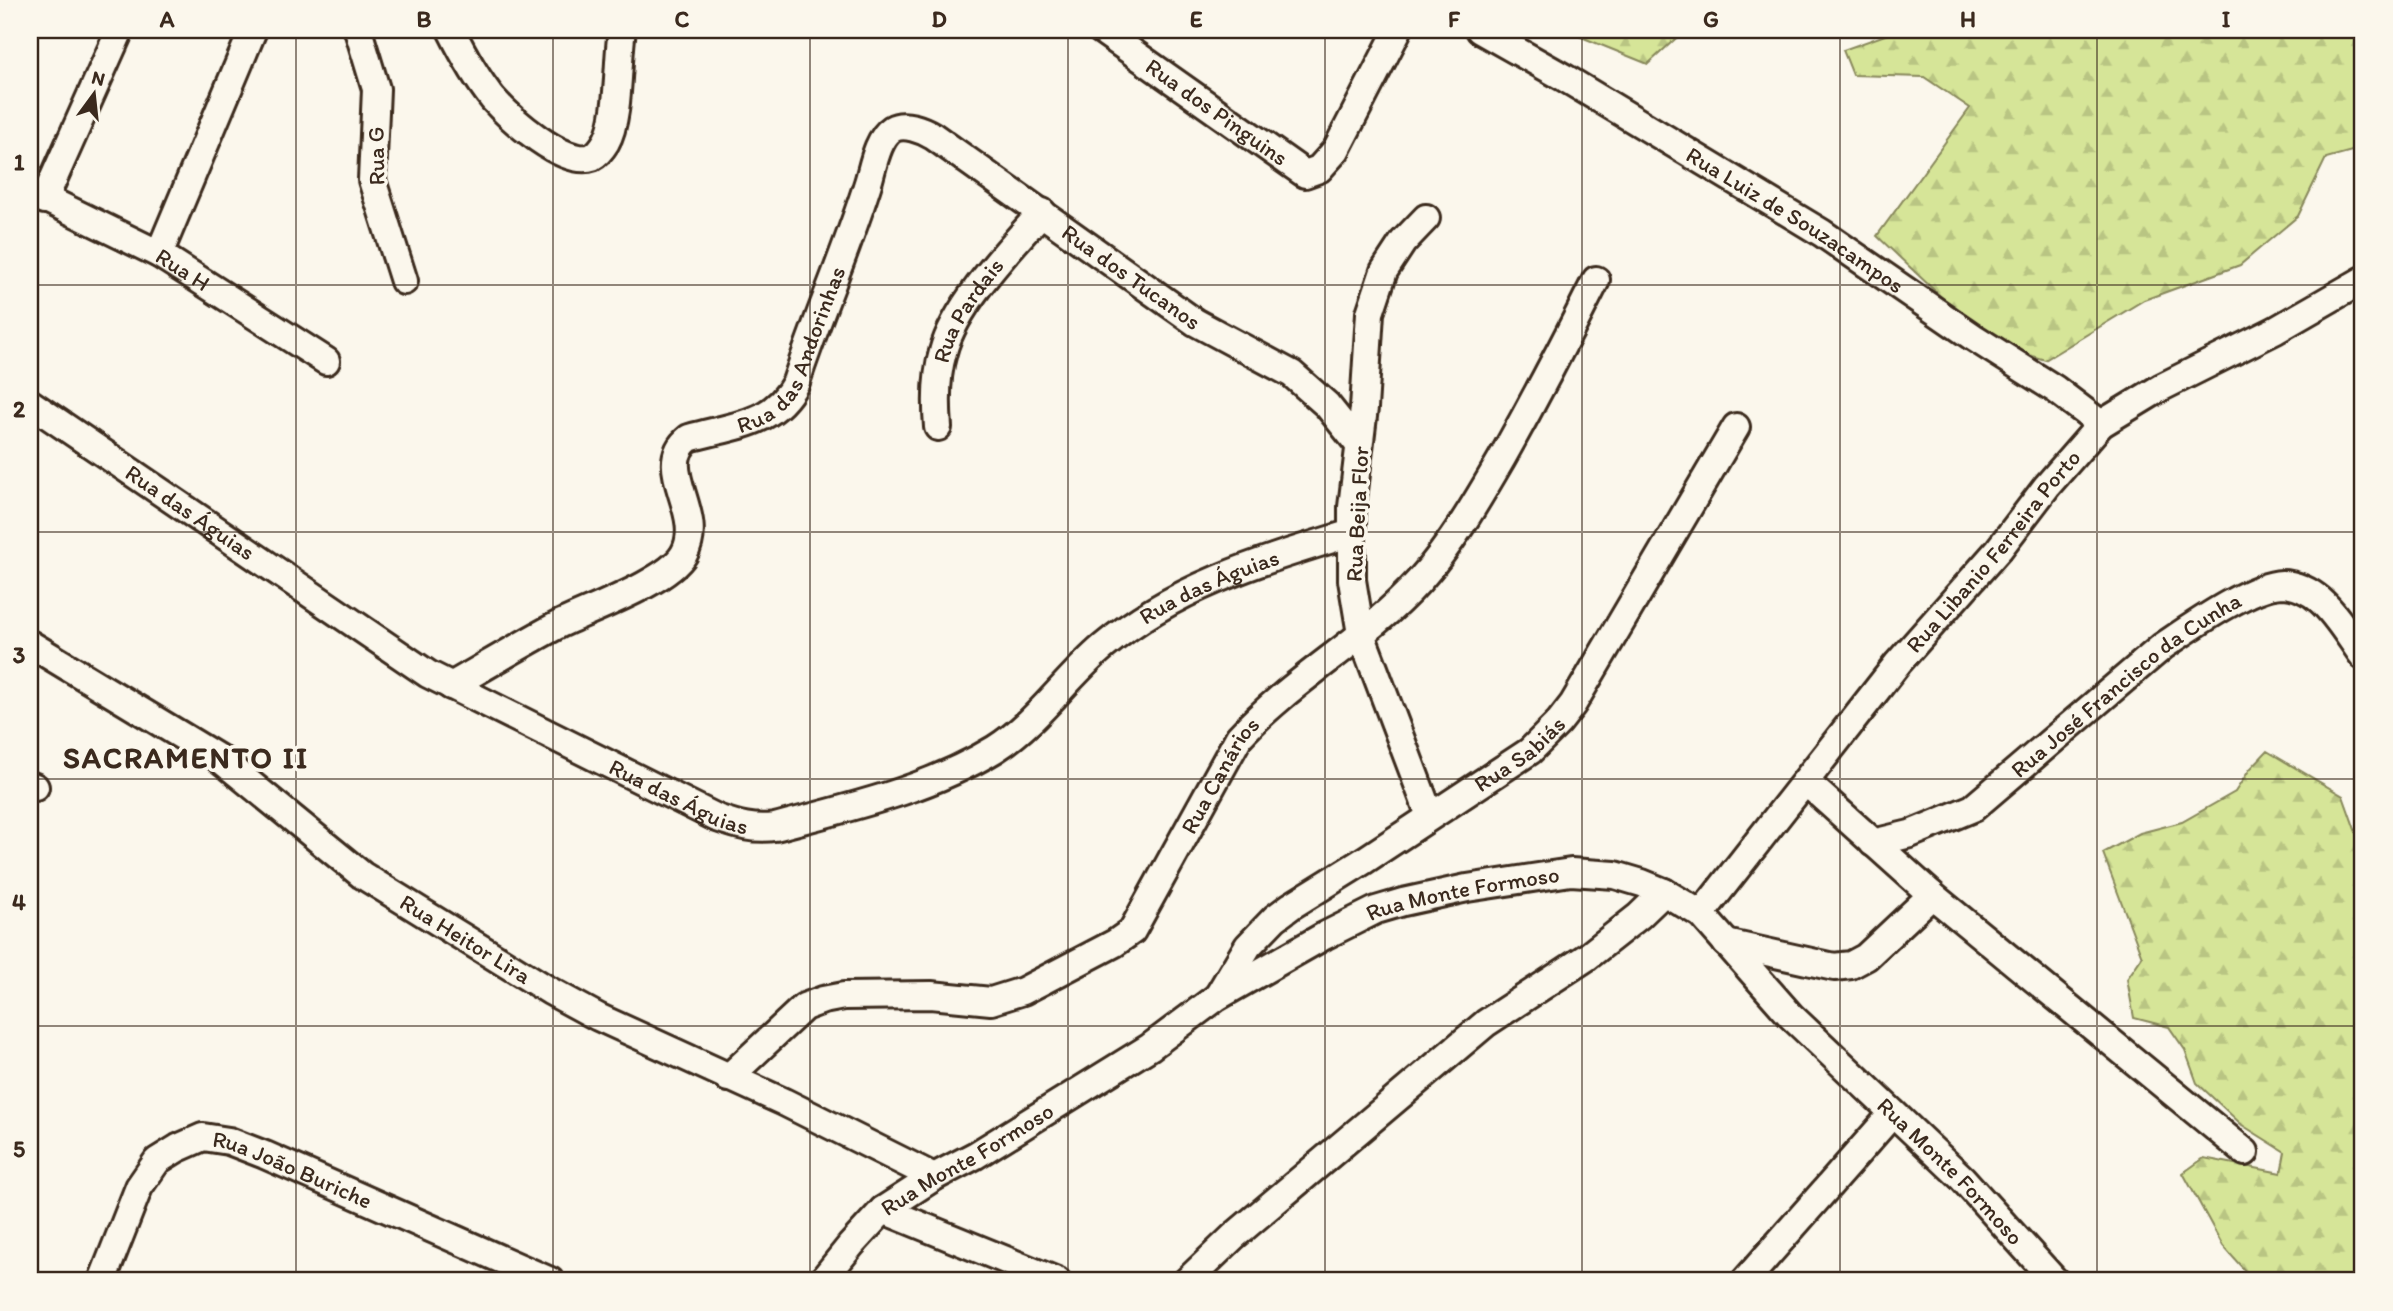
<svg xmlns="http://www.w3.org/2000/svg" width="2393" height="1311" font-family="Itim,sans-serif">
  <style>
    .forest { fill: url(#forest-firs); stroke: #88885b; stroke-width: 2 }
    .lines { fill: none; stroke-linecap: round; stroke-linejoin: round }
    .minor-casing { stroke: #3b2a1e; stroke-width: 32 }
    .minor { stroke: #fbf7ec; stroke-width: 26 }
    .grid { fill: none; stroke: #3b2a1e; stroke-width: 2; stroke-opacity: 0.55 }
    .labels { text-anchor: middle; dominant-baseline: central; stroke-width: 7; stroke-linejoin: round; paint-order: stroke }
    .street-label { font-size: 23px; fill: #3b2a1e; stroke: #fbf7ec }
    .district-label { font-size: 30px; font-weight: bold; letter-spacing: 2px; fill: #3b2a1e; stroke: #fbf7ec }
    .neatline { fill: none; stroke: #3b2a1e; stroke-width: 2.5 }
    .grid-label { font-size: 23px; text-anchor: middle; font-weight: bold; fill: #3b2a1e }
  </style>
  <defs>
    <pattern id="forest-firs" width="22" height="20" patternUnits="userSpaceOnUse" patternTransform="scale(1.75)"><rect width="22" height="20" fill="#d6e598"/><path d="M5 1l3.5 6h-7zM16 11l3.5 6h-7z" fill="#b9c583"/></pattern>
  </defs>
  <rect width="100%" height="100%" fill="#fbf7ec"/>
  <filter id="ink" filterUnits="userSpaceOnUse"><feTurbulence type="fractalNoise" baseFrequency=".0143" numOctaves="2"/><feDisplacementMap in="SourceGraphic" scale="14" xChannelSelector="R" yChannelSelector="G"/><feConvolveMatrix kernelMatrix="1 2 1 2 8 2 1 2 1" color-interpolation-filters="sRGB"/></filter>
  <g filter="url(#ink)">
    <g class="forest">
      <path d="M1564,30H1685L1648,64Z"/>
      <path d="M1899,30H2363V148L2326,158L2298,216L2240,265L2144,300L2045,360L1990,343L1877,236L1970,108L1924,77L1853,75L1843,50Z"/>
      <path d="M2267,751L2343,796L2363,852V1281H2254L2223,1246L2183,1173L2204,1158L2281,1173L2285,1152L2242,1125L2197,1083L2185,1050L2169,1027L2134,1018L2127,979L2142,957L2103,853L2140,833L2182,822L2235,792L2250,769Z"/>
    </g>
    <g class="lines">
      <g class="minor-casing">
        <g id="minor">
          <path d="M358,30L376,89L372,180L404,281"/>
          <path d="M451,30C463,54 476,78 493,99C510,118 564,167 592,157C598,154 603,147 606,142C620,118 617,59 622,30"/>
          <path id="s1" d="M1101,30L1305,174L1319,169L1336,150L1398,30"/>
          <path id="s2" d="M1480,30L1565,78L1822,233L1973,337L2055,389L2101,424"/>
          <path id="s3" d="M30,191L159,254L326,361"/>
          <path d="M44,200L120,30"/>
          <path d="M1426,218L1403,242L1384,271L1370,313L1364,408L1352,507V580L1361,634L1430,816"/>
          <path d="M159,254L253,30"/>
          <path id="s4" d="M30,403L428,674L717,818C737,825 754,830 775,827C850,807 928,790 995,749C1037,723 1065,679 1103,647C1175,586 1264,560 1352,533"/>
          <path id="s5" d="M938,427C936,403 936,375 943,352C955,305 1010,248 1042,212"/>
          <path id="s6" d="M30,644L220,759L362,875L550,991L598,1017L784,1102L934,1177"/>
          <path id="s7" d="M451,686C486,666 522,644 558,625C588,610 668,582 684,554C707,513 652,467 689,438C733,425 773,426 796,382C818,315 847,250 868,183C873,167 877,139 892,129C904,122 923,130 933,136L1195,322L1292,374L1327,405L1359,445"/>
          <path d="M1806,782L1932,895L2245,1152"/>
          <path d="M30,785L35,787"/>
          <path id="s8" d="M1873,843L1910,834L1973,808L2163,646C2190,628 2250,585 2282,584C2295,584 2310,591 2320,600C2337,615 2350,638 2363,656"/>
          <path id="s9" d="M1701,914L1898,663L1999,549L2047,486L2101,424L2162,387L2276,330L2363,280"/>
          <path d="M1726,943L1834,967L1851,965L1866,957L1932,895"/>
          <path id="s10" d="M1218,996L1248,946L1275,918L1291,906L1365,860L1530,751L1559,722L1573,704L1736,427"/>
          <path id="s11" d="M728,1078L804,1007L823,1000L844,996L931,995L991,1001L1023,991L1115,943L1132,931L1239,737C1293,678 1366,640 1419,581C1452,544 1477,501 1502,458C1535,399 1566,340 1596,280"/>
          <path d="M883,1210L1057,1281"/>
          <path id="s12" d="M102,1281L139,1187L157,1161L178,1148L203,1137L229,1141L265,1155L550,1281"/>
          <path id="s13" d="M822,1281L851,1245L883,1210L934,1177L976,1155L1150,1047L1217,997L1324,936L1376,910L1403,902L1467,888L1571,872L1615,875L1642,883L1664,892L1701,914L1791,1016L1962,1178L2055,1281"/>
          <path d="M1187,1281L1234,1236L1486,1023L1587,957L1639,916L1664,892"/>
          <path d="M1745,1281L1893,1113"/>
        </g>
      </g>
      <use href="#minor" class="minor"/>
    </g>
  </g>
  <path class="grid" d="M296,30V1281M553,30V1281M810,30V1281M1068,30V1281M1325,30V1281M1582,30V1281M1840,30V1281M2097,30V1281M30,285H2363M30,532H2363M30,779H2363M30,1026H2363"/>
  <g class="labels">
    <g class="street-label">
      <text stroke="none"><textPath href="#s1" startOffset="142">Rua dos Pinguins</textPath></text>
      <text transform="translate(376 156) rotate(-91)">Rua G</text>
      <text stroke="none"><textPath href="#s2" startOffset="368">Rua Luiz de Souzacampos</textPath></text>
      <text stroke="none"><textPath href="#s3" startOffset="172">Rua H</textPath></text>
      <text stroke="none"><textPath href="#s7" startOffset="1076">Rua dos Tucanos</textPath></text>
      <text stroke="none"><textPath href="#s5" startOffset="124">Rua Pardais</textPath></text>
      <text stroke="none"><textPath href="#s7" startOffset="541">Rua das Andorinhas</textPath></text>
      <text stroke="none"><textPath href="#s4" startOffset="194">Rua das Águias</textPath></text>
      <text transform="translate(1357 514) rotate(-87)">Rua Beija Flor</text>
      <text stroke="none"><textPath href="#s9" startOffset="466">Rua Libanio Ferreira Porto</textPath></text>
      <text stroke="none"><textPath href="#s4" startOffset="1370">Rua das Águias</textPath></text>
      <text stroke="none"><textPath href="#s8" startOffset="303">Rua José Francisco da Cunha</textPath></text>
      <text stroke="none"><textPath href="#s10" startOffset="392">Rua Sabiás</textPath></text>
      <text stroke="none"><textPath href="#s11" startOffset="630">Rua Canários</textPath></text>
      <text stroke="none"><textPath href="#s4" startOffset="761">Rua das Águias</textPath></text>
      <text stroke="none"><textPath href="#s13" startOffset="760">Rua Monte Formoso</textPath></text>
      <text stroke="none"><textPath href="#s6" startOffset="527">Rua Heitor Lira</textPath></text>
      <text stroke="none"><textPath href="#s13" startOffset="192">Rua Monte Formoso</textPath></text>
      <text stroke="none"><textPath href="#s12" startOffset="280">Rua João Buriche</textPath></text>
      <text stroke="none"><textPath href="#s13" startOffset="1368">Rua Monte Formoso</textPath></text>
    </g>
    <g class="district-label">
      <text x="186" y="757">SACRAMENTO II</text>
    </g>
  </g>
  <rect width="2393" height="1311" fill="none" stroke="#fbf7ec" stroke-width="77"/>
  <g transform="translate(94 94) rotate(15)" stroke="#fbf7ec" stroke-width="5" paint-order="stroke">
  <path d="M0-5L12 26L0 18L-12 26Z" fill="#3b2a1e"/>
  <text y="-10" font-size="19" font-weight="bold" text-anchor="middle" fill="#3b2a1e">N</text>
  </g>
  <rect x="38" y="38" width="2316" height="1234" class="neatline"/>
  <g class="grid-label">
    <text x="167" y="27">A</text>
    <text x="424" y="27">B</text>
    <text x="682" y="27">C</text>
    <text x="939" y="27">D</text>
    <text x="1196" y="27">E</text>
    <text x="1454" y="27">F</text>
    <text x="1711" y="27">G</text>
    <text x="1968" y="27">H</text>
    <text x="2226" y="27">I</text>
    <text x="19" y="170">1</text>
    <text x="19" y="417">2</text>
    <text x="19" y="663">3</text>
    <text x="19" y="910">4</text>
    <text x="19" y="1157">5</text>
  </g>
</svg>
